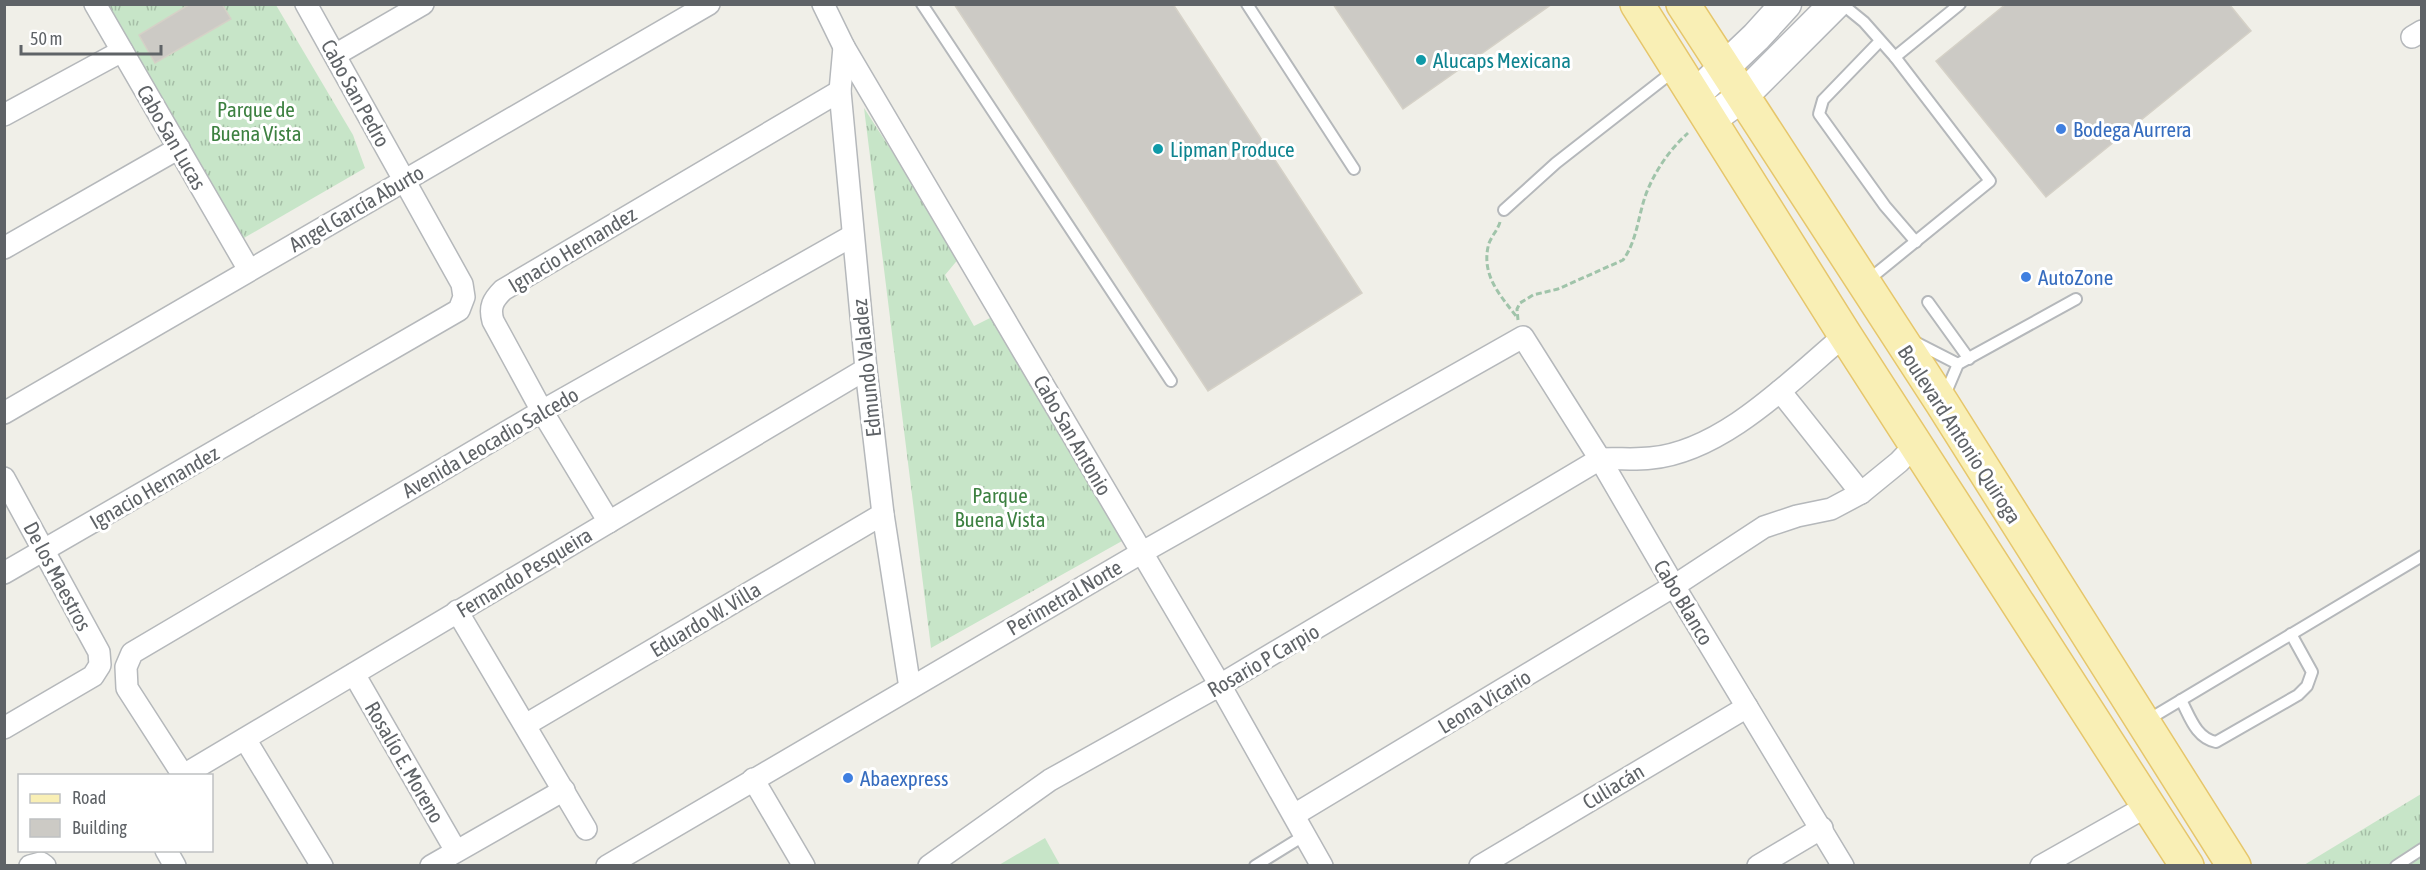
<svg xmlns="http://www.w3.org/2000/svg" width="2426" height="870" font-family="'Asap Condensed',sans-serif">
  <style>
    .grass { fill: url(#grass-tufts) }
    .pitch { fill: #c7e5c8 }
    .building { fill: #cccac5; stroke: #d5d1c7; stroke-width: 1.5 }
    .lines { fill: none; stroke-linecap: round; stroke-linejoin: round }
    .lane-casing { stroke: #b5b8bb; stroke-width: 14 }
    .street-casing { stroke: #b5b8bb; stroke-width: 24 }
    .secondary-casing { stroke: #b4b7bb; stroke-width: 33 }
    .primary-casing { stroke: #e6c66b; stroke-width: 36 }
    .path { stroke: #a0c4aa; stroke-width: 3; stroke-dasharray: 6 3; stroke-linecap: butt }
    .lane { stroke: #fff; stroke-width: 10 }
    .street { stroke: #fff; stroke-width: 21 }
    .secondary { stroke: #fff; stroke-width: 30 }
    .primary { stroke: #f9efb5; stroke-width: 33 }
    .culture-dot { fill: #0f9aa8; stroke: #fff; stroke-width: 2 }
    .shop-dot { fill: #3f7fe0; stroke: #fff; stroke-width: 2 }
    .labels { text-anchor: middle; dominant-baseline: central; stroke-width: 6; stroke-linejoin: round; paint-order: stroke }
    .culture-label { font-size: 21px; fill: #0d838f; stroke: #fff; text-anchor: start }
    .street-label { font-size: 21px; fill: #5f6367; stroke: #fff }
    .park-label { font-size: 21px; fill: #3d8141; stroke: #fff }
    .shop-label { font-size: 21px; fill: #366cbe; stroke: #fff; text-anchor: start }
  </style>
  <defs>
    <pattern id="grass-tufts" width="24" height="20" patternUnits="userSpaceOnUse" patternTransform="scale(1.5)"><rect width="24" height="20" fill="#c7e5c8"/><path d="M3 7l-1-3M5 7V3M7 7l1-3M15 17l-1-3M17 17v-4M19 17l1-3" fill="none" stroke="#a5bda6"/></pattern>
  </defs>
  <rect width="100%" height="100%" fill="#f0efe8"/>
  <g class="grass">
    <path d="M103,5H276L353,135L365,168L237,242Z"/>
    <path d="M864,108L960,257L945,275L974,326L992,317L1122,541L931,648Z"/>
    <path d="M2421,794V865H2304Z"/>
  </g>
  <path class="pitch" d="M1045,838L1060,865H999Z"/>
  <g class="building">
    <path d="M190,4H222L231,19L155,63L139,35Z"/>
    <path d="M954,4H1173L1362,293L1208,391Z"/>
    <path d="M1333,4H1552L1403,109Z"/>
    <path d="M2006,4H2229L2251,31L2046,197L1936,61Z"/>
  </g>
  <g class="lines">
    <g class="lane-casing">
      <g id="lane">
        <path d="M922,4L1171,381"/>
        <path d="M1247,4L1354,169"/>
        <path d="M1842,4L1864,22L1895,57L1990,181L1867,281"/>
        <path d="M1880,41L1823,100L1819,114L1885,206L1916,242"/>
        <path d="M1895,57L1960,4"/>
        <path d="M1504,210L1556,163L1675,70"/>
        <path d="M1928,302L1969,359"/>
        <path d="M1913,341L1958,364"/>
        <path d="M1944,397L1958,364L2076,299"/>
        <path d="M2181,700C2190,717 2196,738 2216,742L2298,695L2307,686L2312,672L2291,634"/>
        <path d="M2146,721L2422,556"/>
        <path d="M1255,866L1305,835"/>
        <path d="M2396,866L2422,849"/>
      </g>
    </g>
    <g class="street-casing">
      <g id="street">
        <path d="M95,4L249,270"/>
        <path d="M823,4L844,47L1220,685L1322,866"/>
        <path d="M2412,37L2422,31"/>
        <path d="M844,47L840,91L866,369L883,514L910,688"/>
        <path d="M335,55L423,4"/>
        <path d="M4,115L122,51"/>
        <path d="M4,248L179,148"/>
        <path d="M1780,391L1861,493"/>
        <path d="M4,413L709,4"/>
        <path d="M4,478L99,652L100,665L93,676L4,728"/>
        <path d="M609,522L542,411L493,321C489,307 493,300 503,290L840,91"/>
        <path d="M4,573L459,310L464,297L462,284L306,4"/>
        <path d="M457,611L586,829"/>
        <path d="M354,674L456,851"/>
        <path d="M527,724L883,514"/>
        <path d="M245,739L322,866"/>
        <path d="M183,775L127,688L126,667L132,653L542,411L852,236"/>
        <path d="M182,776L866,369"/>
        <path d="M753,779L804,866"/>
        <path d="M1294,815L1674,586L1764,527L1797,516L1831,509L1861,493L1899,462L1916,444"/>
        <path d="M166,850L175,866"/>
        <path d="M30,866L41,863L45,866"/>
        <path d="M431,866L564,790"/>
        <path d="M607,866L1141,553L1523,337L1600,459L1674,586L1843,866"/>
        <path d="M929,866L1050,780L1220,685L1600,459C1617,458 1634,460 1651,458C1724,451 1791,380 1845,335"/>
        <path d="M1480,866L1747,707"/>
        <path d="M1758,866L1822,828"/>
        <path d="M2041,866L2149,805"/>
      </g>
    </g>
    <g class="secondary-casing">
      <g id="secondary">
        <path d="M1695,95L1756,37L1786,4"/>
        <path d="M1710,120L1743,96L1835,4"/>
      </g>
    </g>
    <g class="primary-casing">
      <g id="primary">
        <path d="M1637,4L1845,335L2187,866"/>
        <path d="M1683,4L1942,403L2234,866"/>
      </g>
    </g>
    <g class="path">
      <path d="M1500,222C1498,230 1489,239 1488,247C1482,276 1500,295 1516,316"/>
      <path d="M1518,320L1517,309L1520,303L1533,295L1558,289L1623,260C1637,241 1638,216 1646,194C1655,171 1669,150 1688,133"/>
    </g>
    <use href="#lane" class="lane"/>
    <use href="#street" class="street"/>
    <use href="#secondary" class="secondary"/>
    <use href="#primary" class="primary"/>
  </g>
  <g class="culture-dot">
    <circle cx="1421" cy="60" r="6"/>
    <circle cx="1158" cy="149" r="6"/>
  </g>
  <g class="shop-dot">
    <circle cx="2061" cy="129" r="6"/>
    <circle cx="2026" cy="277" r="6"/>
    <circle cx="848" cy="778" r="6"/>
  </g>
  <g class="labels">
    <g class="culture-label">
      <text x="1433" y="60">Alucaps Mexicana</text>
      <text x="1170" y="149">Lipman Produce</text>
    </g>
    <g class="street-label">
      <text transform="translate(356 93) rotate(61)">Cabo San Pedro</text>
      <text transform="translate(172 137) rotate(60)">Cabo San Lucas</text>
      <text transform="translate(356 208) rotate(-30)">Angel García Aburto</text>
      <text transform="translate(572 249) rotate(-31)">Ignacio Hernandez</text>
      <text transform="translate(866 368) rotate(-96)">Edmundo Valadez</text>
      <text transform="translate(1960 434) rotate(57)">Boulevard Antonio Quiroga</text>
      <text transform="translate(1073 435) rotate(60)">Cabo San Antonio</text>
      <text transform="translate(490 442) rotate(-30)">Avenida Leocadio Salcedo</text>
      <text transform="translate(154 487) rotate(-30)">Ignacio Hernandez</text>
      <text transform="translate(524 572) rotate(-31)">Fernando Pesqueira</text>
      <text transform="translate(58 576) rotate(62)">De los Maestros</text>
      <text transform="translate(1064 597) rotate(-30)">Perimetral Norte</text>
      <text transform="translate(1684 602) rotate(59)">Cabo Blanco</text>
      <text transform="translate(705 619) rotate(-31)">Eduardo W. Villa</text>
      <text transform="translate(1263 660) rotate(-30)">Rosario P Carpio</text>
      <text transform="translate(1484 701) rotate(-31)">Leona Vicario</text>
      <text transform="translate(405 762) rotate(60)">Rosalío E. Moreno</text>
      <text transform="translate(1613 786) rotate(-31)">Culiacán</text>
    </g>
    <g class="park-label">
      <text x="256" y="109">Parque de<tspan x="256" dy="24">Buena Vista</tspan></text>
      <text x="1000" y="495">Parque<tspan x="1000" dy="24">Buena Vista</tspan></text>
    </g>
    <g class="shop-label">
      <text x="2073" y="129">Bodega Aurrera</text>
      <text x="2038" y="277">AutoZone</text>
      <text x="860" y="778">Abaexpress</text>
    </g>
  </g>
  <rect width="2426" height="870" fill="none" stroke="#5f6367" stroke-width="12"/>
  <rect x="18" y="774" width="195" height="78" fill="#ffffff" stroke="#bfc1c2" stroke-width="1.5"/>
  <rect x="30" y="794" width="30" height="9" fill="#f9efb5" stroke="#bfc1c2" stroke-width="1.5"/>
  <text x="72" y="804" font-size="18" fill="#5f6367">Road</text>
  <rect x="30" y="819" width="30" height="18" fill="#cccac5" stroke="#bfc1c2" stroke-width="1.5"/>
  <text x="72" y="834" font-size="18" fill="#5f6367">Building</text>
  <path d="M21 45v9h140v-9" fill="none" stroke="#5f6367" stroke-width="3"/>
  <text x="30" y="45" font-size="18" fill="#5f6367" stroke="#ffffff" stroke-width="4.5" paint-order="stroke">50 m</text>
</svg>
